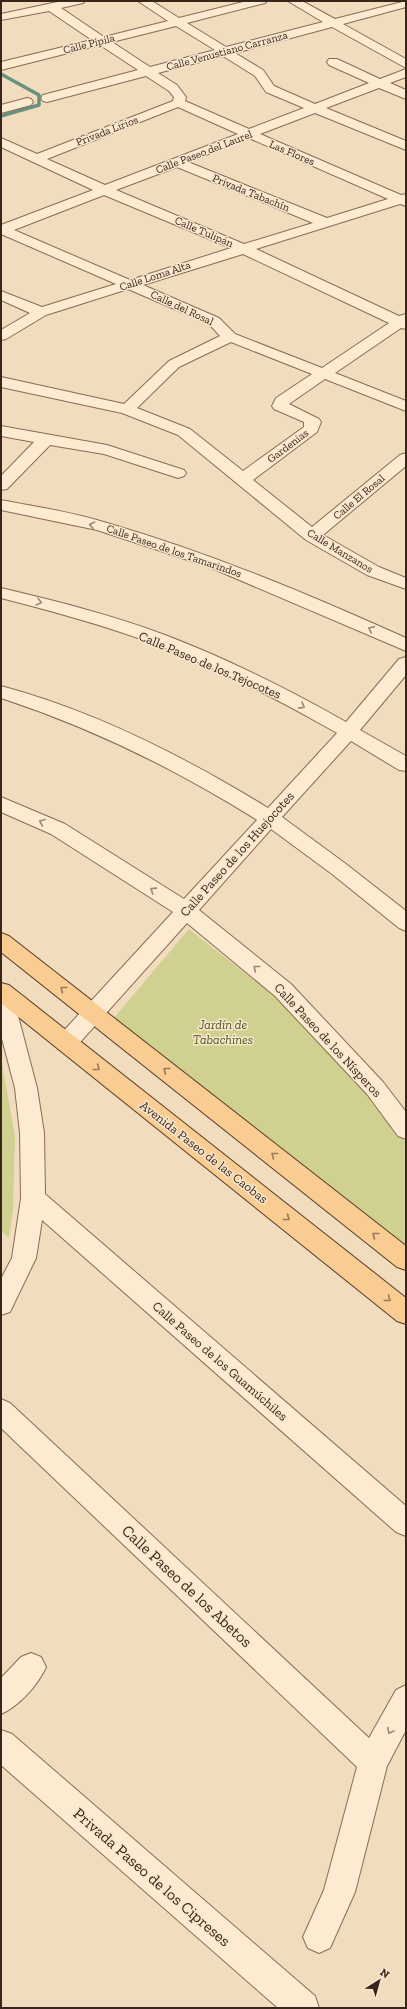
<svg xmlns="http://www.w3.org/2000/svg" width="407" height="2009" font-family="'Zilla Slab',serif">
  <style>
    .green { fill: #d0d090 }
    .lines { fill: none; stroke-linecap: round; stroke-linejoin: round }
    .stream { stroke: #689182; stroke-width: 3.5 }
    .minor-casing { stroke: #8b6b55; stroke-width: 2 }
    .major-casing { stroke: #583a2a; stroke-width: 2 }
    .minor { fill: #fcead1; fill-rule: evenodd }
    .major { fill: #f9cc91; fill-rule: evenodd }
    .oneway { stroke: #9a8876 }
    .oneway2 { stroke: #997956 }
    .labels { text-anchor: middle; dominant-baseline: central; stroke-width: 3; stroke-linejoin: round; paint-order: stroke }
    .far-street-label { font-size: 11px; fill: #39261b; stroke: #f8e7cd }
    .street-label { font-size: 13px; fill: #39261b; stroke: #f8e7cd }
    .park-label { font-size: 13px; font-style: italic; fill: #50571f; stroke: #f8e7cd }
    .near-street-label { font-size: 16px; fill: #39261b; stroke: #f8e7cd }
  </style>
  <rect width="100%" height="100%" fill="#f1dcbd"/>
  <g class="green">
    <path d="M189,929L273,995L368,1091L406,1142V1251L113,1019Z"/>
    <path d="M1,1058L15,1136L13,1209L9,1238L1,1231Z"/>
  </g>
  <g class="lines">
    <path class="stream" d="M1,74L39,95V105L1,116"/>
    <g class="minor-casing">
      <g id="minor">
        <path d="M62,1H85L83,3L61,8L104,37L168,21L138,1H152L179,18L247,1H267L265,3L187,23L226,47L323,22L288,1H302L335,19L406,1V7L343,24L406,59V68L332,27L235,53L263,70L274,86L315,104L369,83L329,65L327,62L329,59H337L380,79L406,69V77L390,83L406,90V99L379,88L326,108L406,141V150L315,113L260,134L401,195L406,194V206L400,204L256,249L399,316L406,314V329L401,328L335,373L406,401V411L325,379L289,404L319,419L321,422L317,432L253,480L312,527L400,455L406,453V466L323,535L379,567L406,578V589L367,575L306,540L178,435L122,413L1,387V377L124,404L169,361L220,336L209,324L128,289L46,315L6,339L1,340V330L30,313L1,300V291L42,307L116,284L1,234V225L93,190L1,147V138L37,154L173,101L174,97L169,91L146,76L47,102L43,101L41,98L43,95L138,70L100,45L1,70V62L92,40L49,11L1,20V14ZM176,26L215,50L150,67L112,42ZM223,56L255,76L266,92L304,108L249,129L185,101L186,97L177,85L158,73ZM178,107L238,134L105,185L47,159ZM249,138L388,199L327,218L188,162ZM177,167L313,223L244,244L116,190ZM104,195L231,248L130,280L14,230ZM243,254L389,323L322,368L235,334L219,318L143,285ZM231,342L312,374L276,398L272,406L274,409L304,422V427L243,471L190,429L137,408L179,367Z"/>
        <path d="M27,98L31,99L33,102L31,105L1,113V105Z"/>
        <path d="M1,426L107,445L184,470L186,473L184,476L178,478L104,454L50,445L7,489L1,490V476L34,442L1,436Z"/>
        <path d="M1,500C36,507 73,512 107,523C210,553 308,594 406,638V651L209,567L97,530L1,510Z"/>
        <path d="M1,588C56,601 112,615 165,635C228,659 288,689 346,722L399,659L406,657V675L360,730L406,756V771L399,770L351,741L282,817L346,864L406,911V931L399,928L332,874L271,829L199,910L291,984L383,1082L406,1112V1139L398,1136L367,1094L275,996L187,923L74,1049L66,1051L58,1049L55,1043L58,1037L173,912L51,834L1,812V797L65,824L184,899L257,820C176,769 92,728 1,698V686C95,711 185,757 268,808L337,733C277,699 216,667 152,643C103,625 52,611 1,598Z"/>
        <path d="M1,985L9,987L12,993L37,1088L44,1133L45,1194L406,1506V1536L396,1532L42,1220L36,1258L10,1312L1,1315V1279L12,1258L21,1198L20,1133L15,1088L1,1035Z"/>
        <path d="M1,1399L10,1403L369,1738L396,1690L406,1685V1730L387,1766L355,1892L330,1948L319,1953L308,1948L303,1937L324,1890L357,1767L1,1428Z"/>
        <path d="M31,1653L41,1657L46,1667C38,1685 19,1706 1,1714V1678L21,1657Z"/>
        <path d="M1,1730L12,1734L315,1996L319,2008H278L1,1765Z"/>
      </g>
    </g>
    <g class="major-casing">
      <g id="major">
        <path d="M1,933L9,936L406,1246V1270L397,1267L1,952Z"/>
        <path d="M1,983L9,985L406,1298V1324L397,1321L1,1003Z"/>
      </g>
    </g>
    <use href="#minor" class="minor"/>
    <use href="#major" class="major"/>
  </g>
  <defs><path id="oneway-chevron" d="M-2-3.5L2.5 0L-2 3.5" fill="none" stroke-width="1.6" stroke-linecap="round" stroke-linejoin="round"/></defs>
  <g class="oneway">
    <use href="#oneway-chevron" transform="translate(92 525) rotate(-168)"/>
    <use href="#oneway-chevron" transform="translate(39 602) rotate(14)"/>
    <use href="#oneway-chevron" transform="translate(371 629) rotate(-155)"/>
    <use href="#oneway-chevron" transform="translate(302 706) rotate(28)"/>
    <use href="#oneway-chevron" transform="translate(42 822) rotate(-157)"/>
    <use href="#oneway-chevron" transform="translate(153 890) rotate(-147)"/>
    <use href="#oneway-chevron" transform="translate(256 968) rotate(-141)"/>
    <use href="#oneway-chevron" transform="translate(390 1731) rotate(118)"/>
  </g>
  <g class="oneway2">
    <use href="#oneway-chevron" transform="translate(63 989) rotate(-142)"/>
    <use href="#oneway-chevron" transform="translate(97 1068) rotate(38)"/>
    <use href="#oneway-chevron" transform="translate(166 1070) rotate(-142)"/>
    <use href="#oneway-chevron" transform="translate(274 1155) rotate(-142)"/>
    <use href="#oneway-chevron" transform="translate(287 1218) rotate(38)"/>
    <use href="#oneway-chevron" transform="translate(375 1235) rotate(-142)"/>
    <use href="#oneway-chevron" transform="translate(388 1299) rotate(38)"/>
  </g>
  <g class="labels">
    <g class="far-street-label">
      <text transform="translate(89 44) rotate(-14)">Calle Pípila</text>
      <text transform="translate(227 51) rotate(-15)">Calle Venustiano Carranza</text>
      <text transform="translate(107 131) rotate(-21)">Privada Lirios</text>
      <text transform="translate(204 152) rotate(-21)">Calle Paseo del Laurel</text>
      <text transform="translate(292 153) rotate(23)">Las Flores</text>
      <text transform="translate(251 193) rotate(22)">Privada Tabachín</text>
      <text transform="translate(204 232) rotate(23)">Calle Tulipán</text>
      <text transform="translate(155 276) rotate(-18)">Calle Loma Alta</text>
      <text transform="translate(182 308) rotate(25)">Calle del Rosal</text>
      <text transform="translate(288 446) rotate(-37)">Gardenias</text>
      <text transform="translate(359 497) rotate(-40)">Calle El Rosal</text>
      <text transform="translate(174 551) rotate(19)">Calle Paseo de los Tamarindos</text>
      <text transform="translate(340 551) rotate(31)">Calle Manzanos</text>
    </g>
    <g class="street-label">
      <text transform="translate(210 665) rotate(23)">Calle Paseo de los Tejocotes</text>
      <text transform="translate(237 854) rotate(-48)">Calle Paseo de los Huejocotes</text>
      <text transform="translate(328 1040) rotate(47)">Calle Paseo de los Nísperos</text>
      <text transform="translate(204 1152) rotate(38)">Avenida Paseo de las Caobas</text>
      <text transform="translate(220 1361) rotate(41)">Calle Paseo de los Guamúchiles</text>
    </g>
    <g class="park-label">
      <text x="223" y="1024">Jardín de<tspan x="223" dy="15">Tabachines</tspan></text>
    </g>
    <g class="near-street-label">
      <text transform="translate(187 1586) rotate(43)">Calle Paseo de los Abetos</text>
      <text transform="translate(152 1877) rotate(41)">Privada Paseo de los Cipreses</text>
    </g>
  </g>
  <rect width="407" height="2009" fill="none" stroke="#39261b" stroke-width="4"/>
  <g transform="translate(379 1981) rotate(37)" stroke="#f8e7cd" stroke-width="3" paint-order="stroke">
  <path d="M0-3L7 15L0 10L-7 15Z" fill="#39261b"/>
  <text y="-6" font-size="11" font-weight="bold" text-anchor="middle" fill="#39261b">N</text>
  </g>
</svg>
